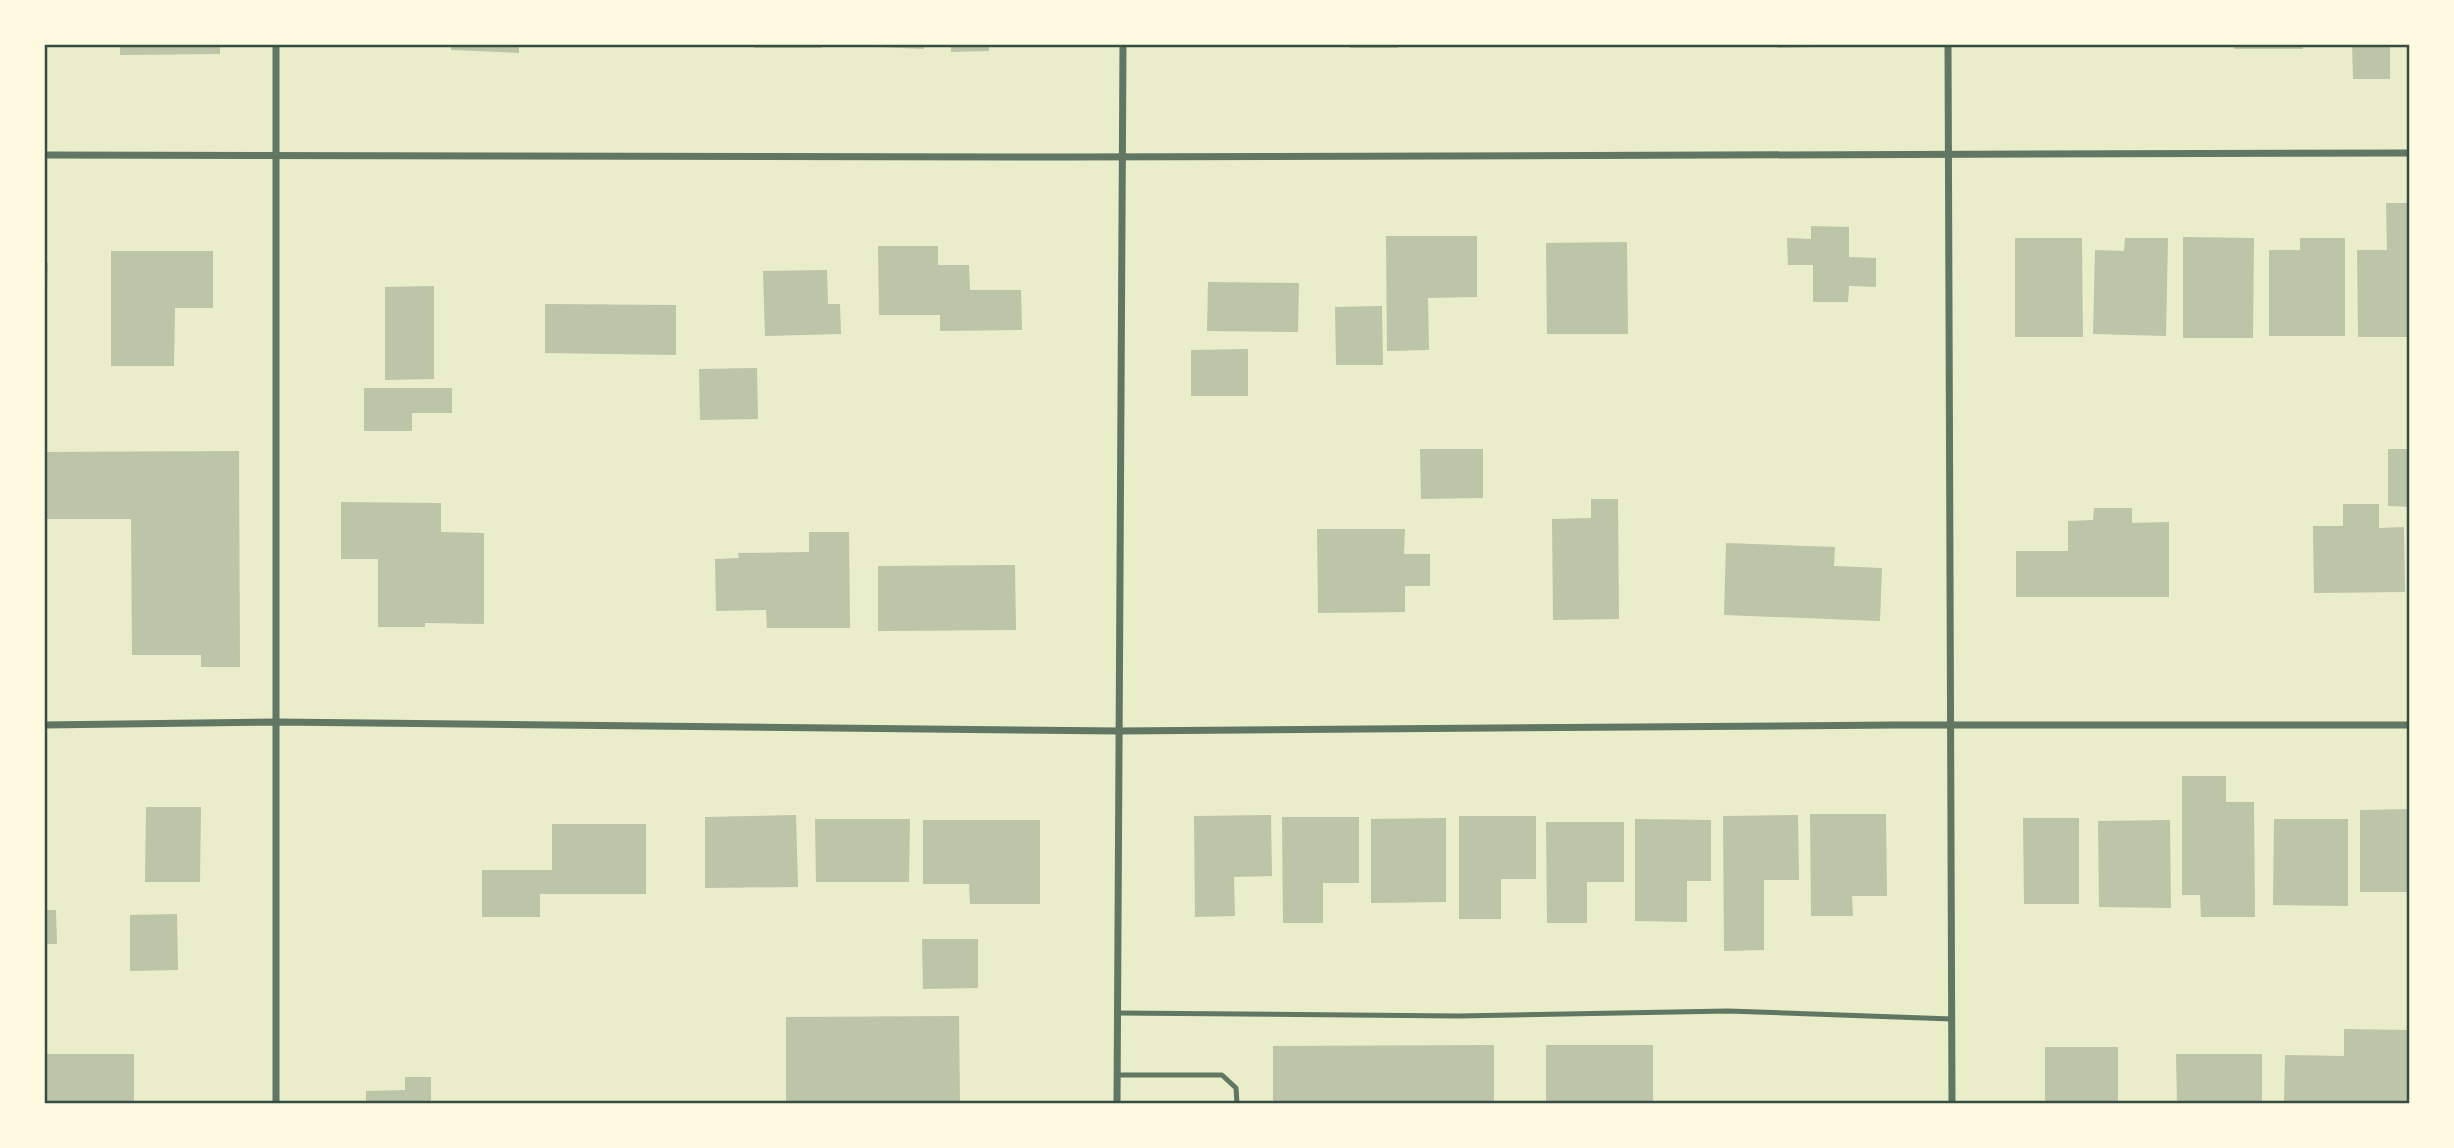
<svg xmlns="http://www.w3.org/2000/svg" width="2454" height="1148" font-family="'Fira Sans Condensed',sans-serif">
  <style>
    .building { fill: #bcc5a7 }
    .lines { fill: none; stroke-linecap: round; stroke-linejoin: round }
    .service { stroke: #617663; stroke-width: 5 }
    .minor { stroke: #617663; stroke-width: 7 }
    .neatline { fill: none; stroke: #344e41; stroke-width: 2.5 }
  </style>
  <rect width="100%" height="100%" fill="#e9edc9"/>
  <g class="building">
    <path d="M120,44H220V54L120,55Z"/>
    <path d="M451,44H519V53L451,50Z"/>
    <path d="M586,44H624V47L586,46Z"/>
    <rect x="754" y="44" width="68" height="4"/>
    <path d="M854,44H924V49L854,46Z"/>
    <path d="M951,44H989V51L951,52Z"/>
    <rect x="1350" y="44" width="48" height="4"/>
    <rect x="1526" y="44" width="51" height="3"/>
    <path d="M1777,44H1812L1813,47L1777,48Z"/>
    <rect x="2234" y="44" width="69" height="5"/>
    <path d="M2352,44H2390V79H2353Z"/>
    <path d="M2386,203H2410V337H2358L2357,250H2387Z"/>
    <path d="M1811,226L1849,227V257L1876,258V287L1849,286L1848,302H1813V265H1788L1787,238L1811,239Z"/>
    <path d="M1386,236H1477V297L1428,298L1429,350L1387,351Z"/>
    <path d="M2183,237L2254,238L2253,338H2183Z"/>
    <path d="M2015,238H2082L2083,337H2015Z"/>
    <path d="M2125,238H2168L2166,336L2093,334L2095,250L2124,251Z"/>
    <path d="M2300,238H2345V336H2269V250H2300Z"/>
    <path d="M1627,242L1628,334H1547L1546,243Z"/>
    <path d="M878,246H938V265H969L970,290H1021L1022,330L940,331V315H879Z"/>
    <path d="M111,251H213V308H175L174,366H111Z"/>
    <path d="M44,263H48L46,316H44Z"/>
    <path d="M827,270L828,304H840L841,334L765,336L763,271Z"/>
    <path d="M1208,282L1299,283L1298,332L1207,331Z"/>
    <path d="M434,286V379L385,380V287Z"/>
    <path d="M545,304L676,305V355L545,353Z"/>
    <path d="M1382,306L1383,365H1336L1335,307Z"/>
    <path d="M1248,349V396H1191V350Z"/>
    <path d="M757,368L758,419L700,420L699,369Z"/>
    <path d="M364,388H452V413H412V431H364Z"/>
    <path d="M1420,449H1483V498L1421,499Z"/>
    <path d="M2388,449H2410V507L2388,506Z"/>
    <path d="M239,451L240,667H201V655H132L131,519H44V452Z"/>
    <path d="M1591,499H1618L1619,619L1553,620L1552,519L1591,518Z"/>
    <path d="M341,502L441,503V532L484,533V624L425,623V627H378V559H341Z"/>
    <path d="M2343,504H2379V528L2404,527L2405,592L2314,593L2313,526H2343Z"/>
    <path d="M2094,508H2132V523L2169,522V597H2016V551H2068V521L2093,520Z"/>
    <path d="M1317,529H1405L1404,554H1430V586H1405V612L1318,613Z"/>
    <path d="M809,532H849L850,628H767L766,610L716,611L715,559L739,558L738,553L809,552Z"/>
    <path d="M1726,543L1835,547L1834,566L1882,568L1880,621L1724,615Z"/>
    <path d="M1015,565L1016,630L878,631V566Z"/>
    <path d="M2182,776H2226V802H2254L2255,917H2201L2200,895H2182Z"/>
    <path d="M146,807H201L200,882H145Z"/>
    <path d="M2410,809V892H2360V810Z"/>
    <path d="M1810,814H1886L1887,896H1852L1853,916H1811Z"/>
    <path d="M796,815L798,887L705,888V817Z"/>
    <path d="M1271,815L1272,876L1234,877L1235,916L1195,917L1194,816Z"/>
    <path d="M1798,815L1799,880H1764V950L1724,951L1723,816Z"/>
    <path d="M1459,816H1536V879H1501V919H1459Z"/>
    <path d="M1282,817H1359V883H1323V923H1283Z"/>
    <path d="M1446,818V902L1371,903V819Z"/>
    <path d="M2023,818H2079V904H2024Z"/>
    <path d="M815,819H910L909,882H816Z"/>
    <path d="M1635,819L1711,820V881H1687V922L1635,921Z"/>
    <path d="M2274,819H2348V906L2273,905Z"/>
    <path d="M923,820H1040V904H970L969,884H923Z"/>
    <path d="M2170,820L2171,908L2099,907L2098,821Z"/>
    <path d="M1546,822H1624V882H1587V923H1547Z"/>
    <path d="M552,824H646V894H540V917H482V870H552Z"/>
    <path d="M44,910H56L57,944H44Z"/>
    <path d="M177,914L178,970L130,971V915Z"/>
    <path d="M922,939H978V988L923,989Z"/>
    <path d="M959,1016L960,1104H786V1017Z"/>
    <path d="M2344,1029L2410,1030V1104H2284L2285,1055L2344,1056Z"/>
    <path d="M1494,1045V1104H1273V1046Z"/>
    <rect x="1546" y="1045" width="107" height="59"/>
    <rect x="2045" y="1047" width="73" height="57"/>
    <rect x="44" y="1054" width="90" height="50"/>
    <path d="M2176,1054H2262V1104H2177Z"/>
    <path d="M405,1077H431V1104H366V1091L405,1090Z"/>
  </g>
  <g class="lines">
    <g class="service">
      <path d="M1118,1013L1458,1016L1728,1011L1952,1019"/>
      <path d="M1117,1075H1222L1236,1088L1237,1104"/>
    </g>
    <g class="minor">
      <path d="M1948,44L1952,1104"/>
      <path d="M44,155L1064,157L2410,153"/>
      <path d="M44,725L277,722L1120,731L1894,725H2410"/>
      <path d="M276,1104V44"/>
      <path d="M1117,1104L1123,44"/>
    </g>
  </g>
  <rect width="2454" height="1148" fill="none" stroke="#fefae0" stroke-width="91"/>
  <rect x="46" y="46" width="2362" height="1056" class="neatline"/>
</svg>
